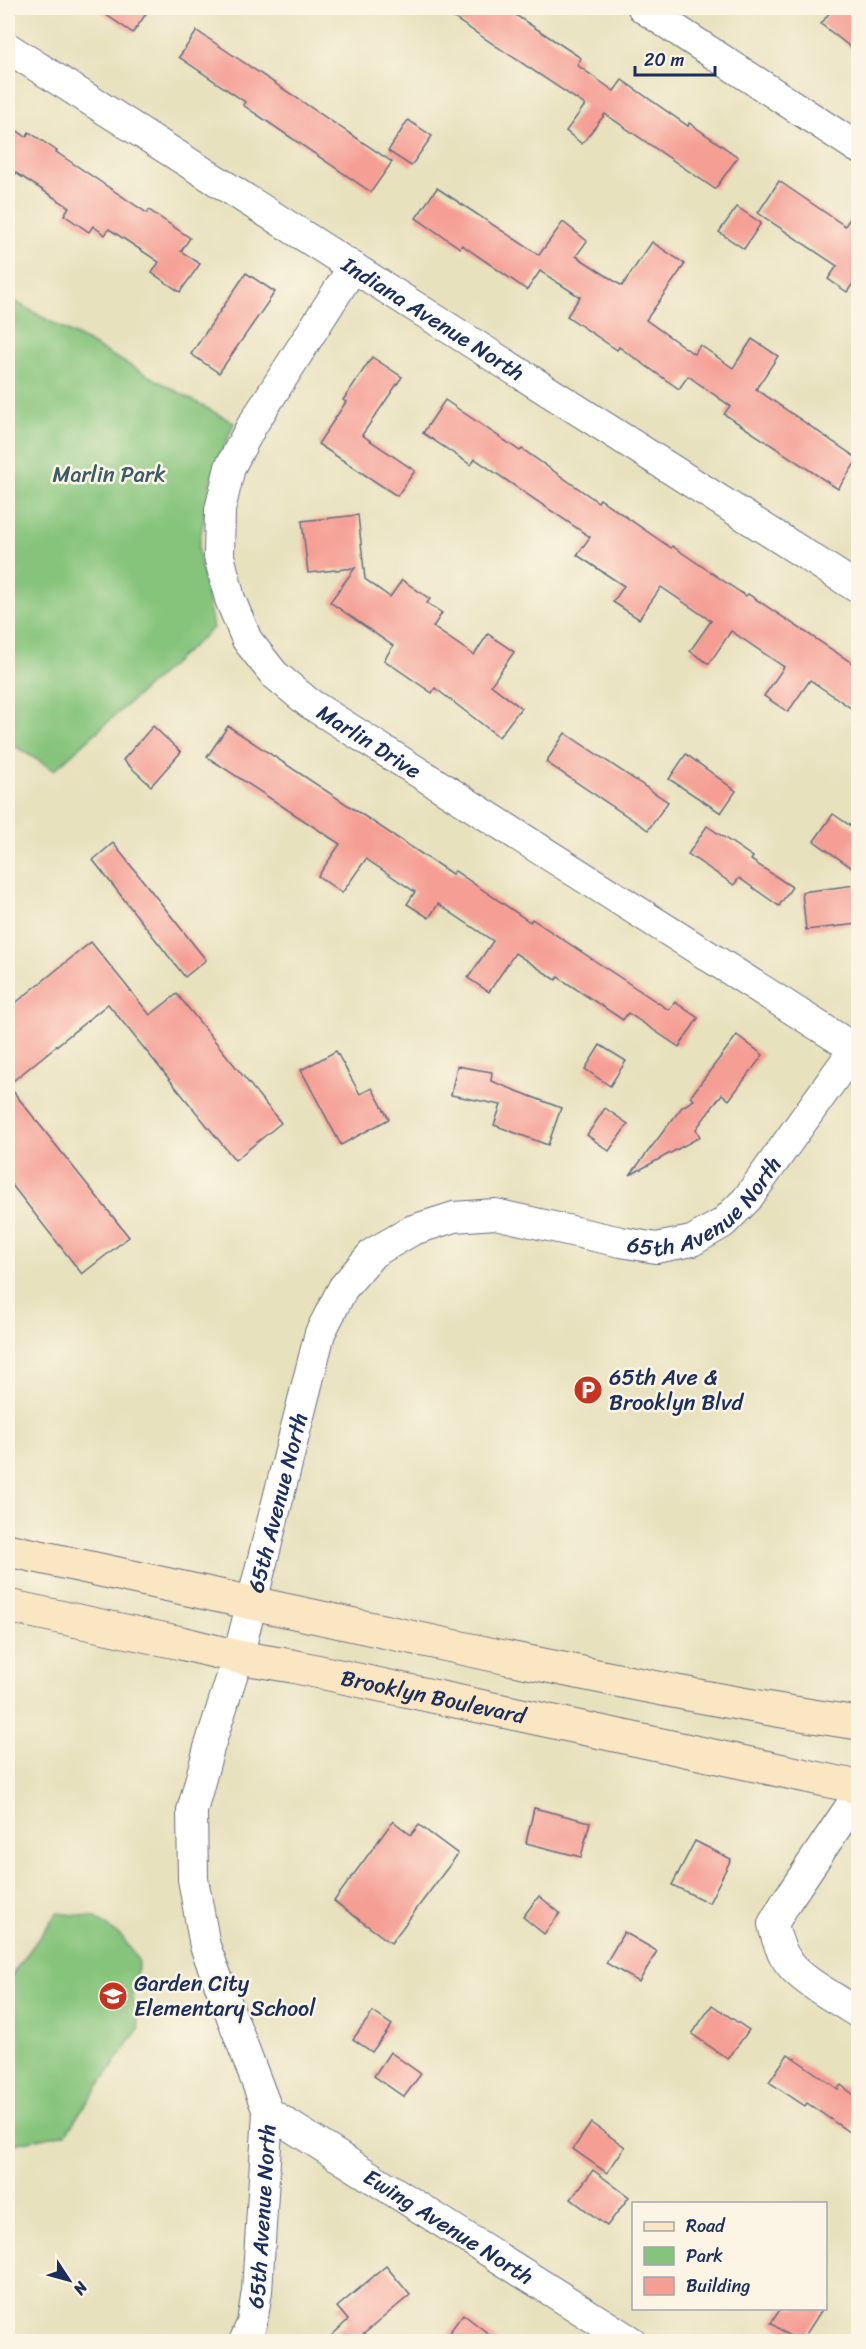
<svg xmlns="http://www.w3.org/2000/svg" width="866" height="2349" font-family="Sriracha,sans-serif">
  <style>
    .green { fill: #86c47b; stroke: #507a6c; stroke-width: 1.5 }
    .building { fill: #f59f94 }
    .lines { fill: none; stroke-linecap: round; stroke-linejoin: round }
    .street-casing { stroke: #636d80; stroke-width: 32 }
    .secondary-casing { stroke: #636d80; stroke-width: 35 }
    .street { stroke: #fff; stroke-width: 30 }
    .secondary { stroke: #fbe6c3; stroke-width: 33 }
    .labels { text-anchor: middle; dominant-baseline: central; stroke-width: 5; stroke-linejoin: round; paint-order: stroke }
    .street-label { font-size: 22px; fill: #1b2f5e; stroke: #fcf5e5 }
    .park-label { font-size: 22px; fill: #3b5c67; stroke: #fcf5e5 }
    .poi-label { font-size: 22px; fill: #1b2f5e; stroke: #fcf5e5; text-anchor: start }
  </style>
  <rect width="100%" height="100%" fill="#fcf5e5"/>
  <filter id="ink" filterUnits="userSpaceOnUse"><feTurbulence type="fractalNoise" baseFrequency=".0167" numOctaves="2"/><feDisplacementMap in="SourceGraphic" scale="12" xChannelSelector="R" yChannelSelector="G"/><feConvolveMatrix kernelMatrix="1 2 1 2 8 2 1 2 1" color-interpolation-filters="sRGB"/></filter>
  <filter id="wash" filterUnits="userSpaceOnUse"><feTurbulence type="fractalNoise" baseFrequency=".008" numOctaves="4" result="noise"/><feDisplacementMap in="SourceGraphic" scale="24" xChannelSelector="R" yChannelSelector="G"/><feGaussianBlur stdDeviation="1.35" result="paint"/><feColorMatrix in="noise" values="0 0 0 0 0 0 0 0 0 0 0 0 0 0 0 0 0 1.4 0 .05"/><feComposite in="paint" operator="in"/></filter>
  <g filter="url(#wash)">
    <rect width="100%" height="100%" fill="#e8e1be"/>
    <g class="green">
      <path d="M8,298L234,423L212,475L198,549L213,628L54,770L8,742Z"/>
      <path d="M57,1913L94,1917L123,1938L139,1962L132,1993L139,2028L66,2133L8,2145V1980Z"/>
    </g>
    <g id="blocks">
      <g class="building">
        <path d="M96,8H150L133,33Z"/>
        <path d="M439,8H505L581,58L577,65L614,91L622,80L688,126L689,123L738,157L715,189L605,114L582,144L566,131L585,105Z"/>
        <path d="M833,8H858V53L821,24Z"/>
        <path d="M197,31L392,162L371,192L243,105L245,102L179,57Z"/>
        <path d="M408,120L432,136L411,166L388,151Z"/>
        <path d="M8,124L26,137L29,132L57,151L56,152L147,213L149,210L190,238L181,251L200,264L180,292L152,273L159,262L109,229L105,235L93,226L89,232L64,215L69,207L8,168Z"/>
        <path d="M779,181L845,226L858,206V281L856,279L847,292L828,279L837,266L758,213Z"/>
        <path d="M437,188L539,255L563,222L587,241L576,256L622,286L652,242L685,264L646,320L694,354L700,345L733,368L752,339L778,356L756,389L858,459L838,489L724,414L730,406L688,376L679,389L619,347L617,350L567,316L580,297L540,271L527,290L462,245L460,248L416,218Z"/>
        <path d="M737,207L761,223L744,249L719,232Z"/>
        <path d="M246,273L275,292L219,373L191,354Z"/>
        <path d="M372,357L402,377L362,435L415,471L397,496L318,444L346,402L343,400Z"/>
        <path d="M445,400L520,451L522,449L598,502L600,499L671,548L672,546L746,596L748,594L858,667V697L851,708L810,680L788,712L764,696L784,667L731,631L709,664L690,651L711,621L661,587L639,619L613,602L624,586L577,555L590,537L475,459L471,465L423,433Z"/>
        <path d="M358,515L365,579L390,597L402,580L430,599L427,603L442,613L433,627L474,655L488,634L514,652L491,685L521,708L499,737L435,688L432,693L384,660L393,646L330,602L355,568L308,573L302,521Z"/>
        <path d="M153,726L181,752L151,786L123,760Z"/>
        <path d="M228,726L452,874L455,871L530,922L532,919L669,1010L675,1002L698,1018L679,1047L628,1013L623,1020L558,977L556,980L515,953L489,992L468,978L493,941L438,904L429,918L407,904L415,892L366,859L342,893L318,876L340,844L207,757Z"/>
        <path d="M565,733L668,802L648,830L546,762Z"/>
        <path d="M686,754L736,791L721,813L669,779Z"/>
        <path d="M833,814L858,831V872L814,841Z"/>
        <path d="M707,826L753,857L751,860L792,887L779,906L739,878L734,885L688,854Z"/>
        <path d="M113,843L206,960L185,977L93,860Z"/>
        <path d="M855,885L858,924L806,930L802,892Z"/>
        <path d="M91,942L150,1015L177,994L281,1123L235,1160L108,1004L8,1085L129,1237L82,1274L8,1180V1009Z"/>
        <path d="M737,1035L763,1055L729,1100L722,1094L696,1129L700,1137L630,1175L682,1107L694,1100L690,1097Z"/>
        <path d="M600,1045L626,1061L610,1086L585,1069Z"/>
        <path d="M336,1051L360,1094L372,1088L389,1119L341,1145L301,1070Z"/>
        <path d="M457,1066L492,1072L491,1081L561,1108L548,1145L494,1125L501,1105L451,1095Z"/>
        <path d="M605,1108L628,1124L609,1151L587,1135Z"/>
        <path d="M534,1808L590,1822L581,1857L526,1843Z"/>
        <path d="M393,1821L411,1835L419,1825L458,1854L391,1943L334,1901Z"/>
        <path d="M695,1841L731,1859L709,1903L672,1885Z"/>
        <path d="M539,1896L560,1913L544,1934L523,1917Z"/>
        <path d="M624,1932L657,1951L639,1982L606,1963Z"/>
        <path d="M712,2005L749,2030L728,2059L692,2034Z"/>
        <path d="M373,2012L392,2025L372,2052L353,2039Z"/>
        <path d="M390,2052L421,2074L404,2097L374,2076Z"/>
        <path d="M788,2054L838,2089L841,2085L858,2098V2119L849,2132L807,2103L805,2106L769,2082Z"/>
        <path d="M591,2123L625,2147L607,2173L573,2149Z"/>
        <path d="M593,2170L629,2197L607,2226L571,2199Z"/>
        <path d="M386,2266L410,2295L354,2342H325L348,2320L337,2307Z"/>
        <path d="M781,2308H823L801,2342H798L771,2323Z"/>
        <path d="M463,2314L499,2342H442Z"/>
      </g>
    </g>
  </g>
  <g filter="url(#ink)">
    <use href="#blocks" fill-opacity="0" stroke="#636d80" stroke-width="1.5"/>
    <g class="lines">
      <g class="street-casing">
        <g id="street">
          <path d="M643,8L858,148"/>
          <path id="s1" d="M8,48L858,588"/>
          <path id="s2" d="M353,267L251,427L230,467L220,510L219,556L230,599L247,640L274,674L309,703L855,1049"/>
          <path d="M858,1795L786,1902L773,1924C776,1938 780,1951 789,1963C804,1983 838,1999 858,2013"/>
          <path id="s3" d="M268,2112L632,2342"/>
          <path id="s4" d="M244,2342L252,2323L257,2291L268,2112L205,1946L193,1879L192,1811L209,1748L238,1657L320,1333L343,1288L373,1253L413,1230L454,1217L495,1214L621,1242L656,1248L692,1241L723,1223L747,1199L858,1044"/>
        </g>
      </g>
      <g class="secondary-casing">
        <g id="secondary">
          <path d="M8,1550C170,1585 331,1621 494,1655C615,1680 736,1705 858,1723"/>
          <path id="s5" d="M8,1606L181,1643L238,1657L292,1666L858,1787"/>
        </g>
      </g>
      <use href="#street" class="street"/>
      <use href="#secondary" class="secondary"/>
    </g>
  </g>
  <defs>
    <g id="parking-disc" transform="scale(1.5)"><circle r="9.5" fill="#c8321e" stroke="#fcf5e5"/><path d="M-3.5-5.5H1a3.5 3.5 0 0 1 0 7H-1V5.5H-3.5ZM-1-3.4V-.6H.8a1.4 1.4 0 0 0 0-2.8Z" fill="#fff"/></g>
    <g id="school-disc" transform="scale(1.5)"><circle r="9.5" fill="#c8321e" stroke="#fcf5e5"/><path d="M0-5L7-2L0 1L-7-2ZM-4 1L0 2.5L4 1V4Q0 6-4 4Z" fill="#fff"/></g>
  </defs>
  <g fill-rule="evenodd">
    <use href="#parking-disc" x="588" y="1390"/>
    <use href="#school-disc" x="113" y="1996"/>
  </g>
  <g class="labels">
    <g class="street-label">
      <text stroke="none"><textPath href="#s1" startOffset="504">Indiana Avenue North</textPath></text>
      <text stroke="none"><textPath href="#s2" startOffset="574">Marlin Drive</textPath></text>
      <text stroke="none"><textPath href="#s4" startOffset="1496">65th Avenue North</textPath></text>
      <text stroke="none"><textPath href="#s4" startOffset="866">65th Avenue North</textPath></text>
      <text stroke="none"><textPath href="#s5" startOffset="435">Brooklyn Boulevard</textPath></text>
      <text stroke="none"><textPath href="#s4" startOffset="128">65th Avenue North</textPath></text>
      <text stroke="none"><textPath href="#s3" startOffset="214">Ewing Avenue North</textPath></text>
    </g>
    <g class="park-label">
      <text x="109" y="474">Marlin Park</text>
    </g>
    <g class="poi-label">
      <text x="609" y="1377">65th Ave &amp;<tspan x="609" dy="25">Brooklyn Blvd</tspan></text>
      <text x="134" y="1983">Garden City<tspan x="134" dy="25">Elementary School</tspan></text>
    </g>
  </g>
  <rect width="866" height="2349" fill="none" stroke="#fcf5e5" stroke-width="30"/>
  <rect x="632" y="2202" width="195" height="108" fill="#fcf5e5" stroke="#a2a6af" stroke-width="1.5"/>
  <rect x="644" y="2222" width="30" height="9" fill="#fbe6c3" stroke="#a2a6af" stroke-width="1.5"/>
  <text x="686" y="2232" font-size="18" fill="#1b2f5e">Road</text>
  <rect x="644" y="2247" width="30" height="18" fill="#86c47b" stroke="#a2a6af" stroke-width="1.5"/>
  <text x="686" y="2262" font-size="18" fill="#1b2f5e">Park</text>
  <rect x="644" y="2277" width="30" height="18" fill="#f59f94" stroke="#a2a6af" stroke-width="1.5"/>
  <text x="686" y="2292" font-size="18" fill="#1b2f5e">Building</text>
  <g transform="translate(69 2280) rotate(126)" stroke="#fcf5e5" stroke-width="4.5" paint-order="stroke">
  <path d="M0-4.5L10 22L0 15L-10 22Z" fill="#1b2f5e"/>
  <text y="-9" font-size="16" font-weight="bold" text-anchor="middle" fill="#1b2f5e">N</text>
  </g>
  <path d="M635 66v9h80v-9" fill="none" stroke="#1b2f5e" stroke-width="3"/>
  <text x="644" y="66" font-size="18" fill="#1b2f5e" stroke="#fcf5e5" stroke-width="4.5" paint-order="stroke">20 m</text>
</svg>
